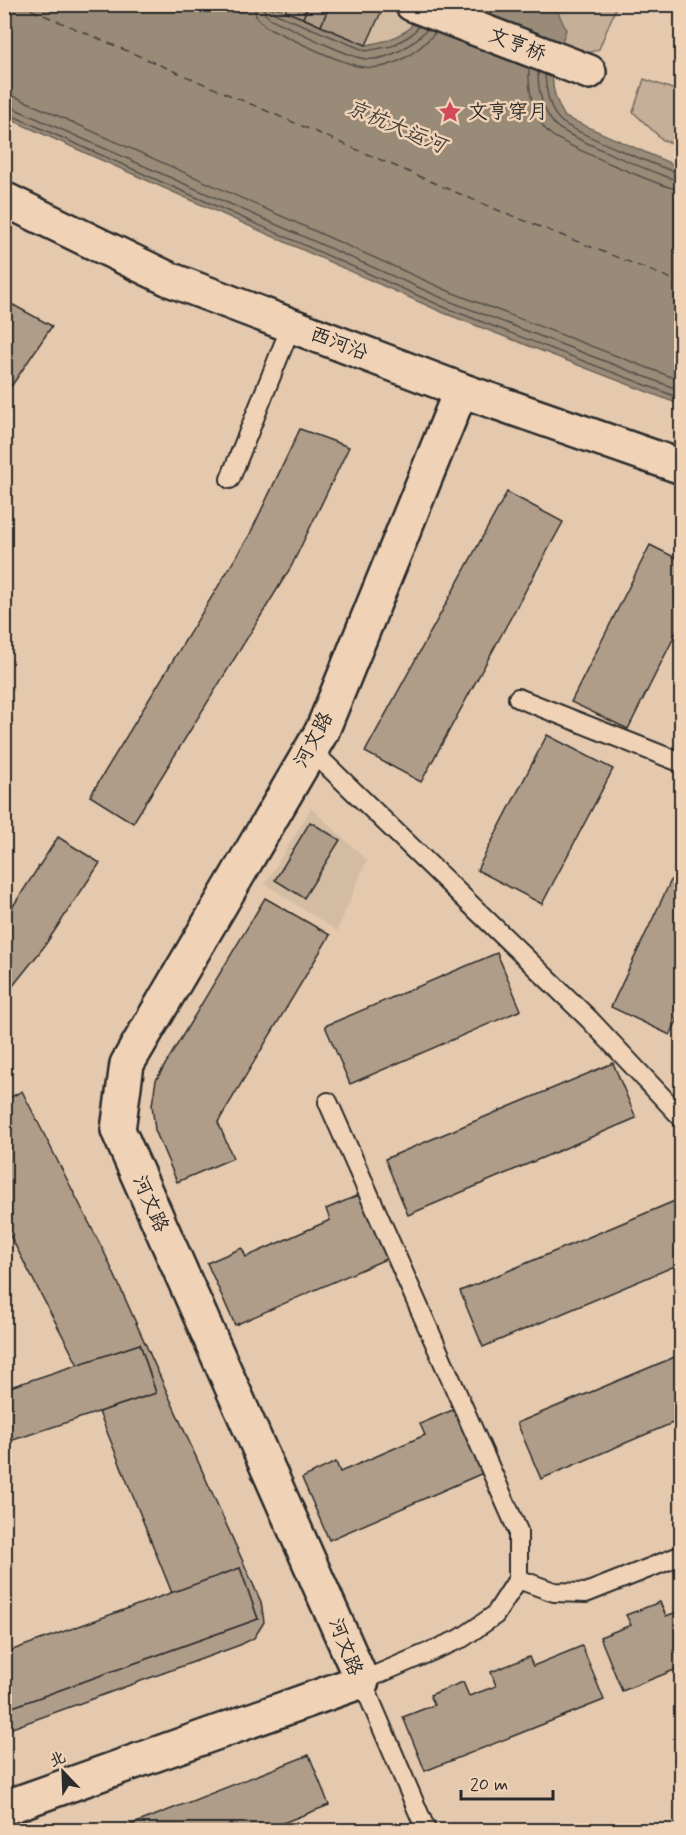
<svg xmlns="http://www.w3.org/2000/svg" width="686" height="1835" font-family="Mynerve,'LXGW WenKai TC',sans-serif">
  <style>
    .built { fill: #d4bca3 }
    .green { fill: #c5af98; stroke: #786d62; stroke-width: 1.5 }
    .water { fill: #9a8b79; stroke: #6e655a; stroke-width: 1.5 }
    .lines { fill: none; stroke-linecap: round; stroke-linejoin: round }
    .shore { stroke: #57514a; stroke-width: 1.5 }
    .ferry { stroke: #47433e; stroke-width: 1.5; stroke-dasharray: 8 6; stroke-linecap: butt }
    .building { fill: #b09d89; stroke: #2b2b2b; stroke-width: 1.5 }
    .lane-casing { stroke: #2b2b2b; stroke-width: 22 }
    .street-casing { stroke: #2b2b2b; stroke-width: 38 }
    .lane { stroke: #f0d3b6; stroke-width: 18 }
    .street { stroke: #f0d3b6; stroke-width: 33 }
    .labels { text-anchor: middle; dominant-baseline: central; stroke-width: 5; stroke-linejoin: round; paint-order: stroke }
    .street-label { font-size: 20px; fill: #2b2b2b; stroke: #f0d3b6 }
    .poi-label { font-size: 20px; fill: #2b2b2b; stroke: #f0d3b6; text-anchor: start }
    .water-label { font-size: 21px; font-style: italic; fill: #47433e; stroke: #f0d3b6 }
  </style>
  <rect width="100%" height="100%" fill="#e4c9ae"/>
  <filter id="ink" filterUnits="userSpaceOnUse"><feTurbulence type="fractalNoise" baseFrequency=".0167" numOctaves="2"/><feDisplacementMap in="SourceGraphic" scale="12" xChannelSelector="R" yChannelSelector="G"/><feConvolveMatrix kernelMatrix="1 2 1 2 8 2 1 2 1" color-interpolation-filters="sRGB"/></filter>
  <g filter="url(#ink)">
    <g class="built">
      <path d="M270,5H426L408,30L389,40L367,45Z"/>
      <path d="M311,808L367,860L337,931L265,884Z"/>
    </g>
    <g class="green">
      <path d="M555,5H617L599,49L581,56L560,48Z"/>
      <path d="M644,79L681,92V147L663,140L633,112Z"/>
    </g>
    <path class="water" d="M5,5H270L367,45L389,40L408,30L426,5H555L566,30C553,66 544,82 565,117L681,168V405L444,313L5,117Z"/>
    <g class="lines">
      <g class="shore">
        <path d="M254,4L256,16L265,26C287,37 341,64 363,67C391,72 419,51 436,32"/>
        <path d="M263,4L265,14L271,19C292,28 347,57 366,59C388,61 413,45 427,29"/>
        <path d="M270,4L274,13L366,51L392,46L411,35L419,26"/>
        <path d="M529,68C528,90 533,118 549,133C560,143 667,190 682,190"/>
        <path d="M538,72C538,91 542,109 554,124C561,134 668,180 682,181"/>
        <path d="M545,75C546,89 549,112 562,122C573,131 668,172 682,173"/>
        <path d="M4,95L16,97L453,293L682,381"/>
        <path d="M4,104L449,301L682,391"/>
        <path d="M4,112L446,308L682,399"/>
      </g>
      <path class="ferry" d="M18,4L495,209L682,283"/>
    </g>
    <g class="building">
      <path d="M288,4H309L303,18L285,11Z"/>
      <path d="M309,4H330L321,26L303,18Z"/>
      <path d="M330,4H367L382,10L366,45L321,26Z"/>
      <path d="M4,300L52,326L4,397Z"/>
      <path d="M300,429L349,447L291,567L133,823L90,796L249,536Z"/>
      <path d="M507,492L563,522L421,782L365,752Z"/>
      <path d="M650,545L682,561V621L628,729L571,702Z"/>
      <path d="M547,735L613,769L542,904L477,870Z"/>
      <path d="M310,822L340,840L304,898L275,880Z"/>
      <path d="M58,837L100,863L43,948L4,997V920Z"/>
      <path d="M682,857V1011L670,1035L611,1007Z"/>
      <path d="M265,898L330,935L218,1122L233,1158L177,1182L155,1130L152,1105L156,1080Z"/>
      <path d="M497,953L521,1010L350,1084L325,1026Z"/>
      <path d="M613,1063L636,1118L408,1215L385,1159Z"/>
      <path d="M22,1091L106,1256L261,1602L264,1622L254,1638L240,1645L4,1731V1710L258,1619L240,1568L172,1593L99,1412L156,1393L140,1344L78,1365L4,1224V1101Z"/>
      <path d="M361,1194L388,1258L235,1325L207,1263L242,1248L246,1257L330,1220L326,1209Z"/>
      <path d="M682,1198V1263L483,1347L460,1291Z"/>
      <path d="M140,1344L156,1393L4,1443V1389Z"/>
      <path d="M682,1354V1419L541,1479L517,1423Z"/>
      <path d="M455,1409L483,1473L329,1540L302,1478L336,1462L340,1472L425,1435L420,1424Z"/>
      <path d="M240,1568L258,1619L4,1710V1653Z"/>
      <path d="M660,1602L666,1616L682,1610V1667L622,1691L600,1637L631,1625L626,1615Z"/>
      <path d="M582,1646L604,1700L425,1771L403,1717L434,1705L430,1695L463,1682L469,1696L496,1686L491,1672L529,1657L533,1666Z"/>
      <path d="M309,1755L329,1805L265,1830H118Z"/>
    </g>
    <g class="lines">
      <g class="lane-casing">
        <g id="lane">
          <path d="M230,479L291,326"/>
          <path d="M518,698L682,763"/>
          <path d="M311,750L589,1019L682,1118"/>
          <path d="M328,1102L518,1531V1579L495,1615L462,1638L362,1681L426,1830"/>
          <path d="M518,1579L554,1592L586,1593L682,1555"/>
        </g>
      </g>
      <g class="street-casing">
        <g id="street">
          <path d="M412,4L589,72"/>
          <path d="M4,199L169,279L461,390L682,467"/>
          <path d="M4,1808L362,1681L118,1130L127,1064L322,731L461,390"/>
        </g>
      </g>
      <use href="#lane" class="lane"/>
      <use href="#street" class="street"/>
    </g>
  </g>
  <defs>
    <g id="sight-bare" transform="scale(1.8)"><path d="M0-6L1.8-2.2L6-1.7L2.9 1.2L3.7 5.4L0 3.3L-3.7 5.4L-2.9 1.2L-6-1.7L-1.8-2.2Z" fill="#d1495b" stroke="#f0d3b6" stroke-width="2.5" paint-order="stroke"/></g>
  </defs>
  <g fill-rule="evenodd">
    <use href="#sight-bare" x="450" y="112"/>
  </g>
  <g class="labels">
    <g class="street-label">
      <text transform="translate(517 45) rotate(21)">文亨桥</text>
      <text transform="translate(339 344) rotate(21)">西河沿</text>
      <text transform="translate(314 740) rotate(-62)">河文路</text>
      <text transform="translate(150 1204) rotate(66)">河文路</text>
      <text transform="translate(345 1647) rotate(69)">河文路</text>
    </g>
    <g class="poi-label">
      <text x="468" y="112">文亨穿月</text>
    </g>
    <g class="water-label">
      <text transform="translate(396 127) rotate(23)">京杭大运河</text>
    </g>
  </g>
  <rect width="686" height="1835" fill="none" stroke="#f0d3b6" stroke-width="24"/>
  <rect x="12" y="12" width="662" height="1811" fill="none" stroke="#2b2b2b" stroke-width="2" filter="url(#ink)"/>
  <g transform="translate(63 1772) rotate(337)" stroke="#f0d3b6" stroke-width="4.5" paint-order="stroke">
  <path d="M0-4.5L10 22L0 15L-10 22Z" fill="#2b2b2b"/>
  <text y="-9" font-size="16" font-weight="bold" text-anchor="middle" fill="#2b2b2b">北</text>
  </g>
  <path d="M461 1790v9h92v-9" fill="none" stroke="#2b2b2b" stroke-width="3"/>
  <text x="470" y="1790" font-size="18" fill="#2b2b2b" stroke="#f0d3b6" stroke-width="4.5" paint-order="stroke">20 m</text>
</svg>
